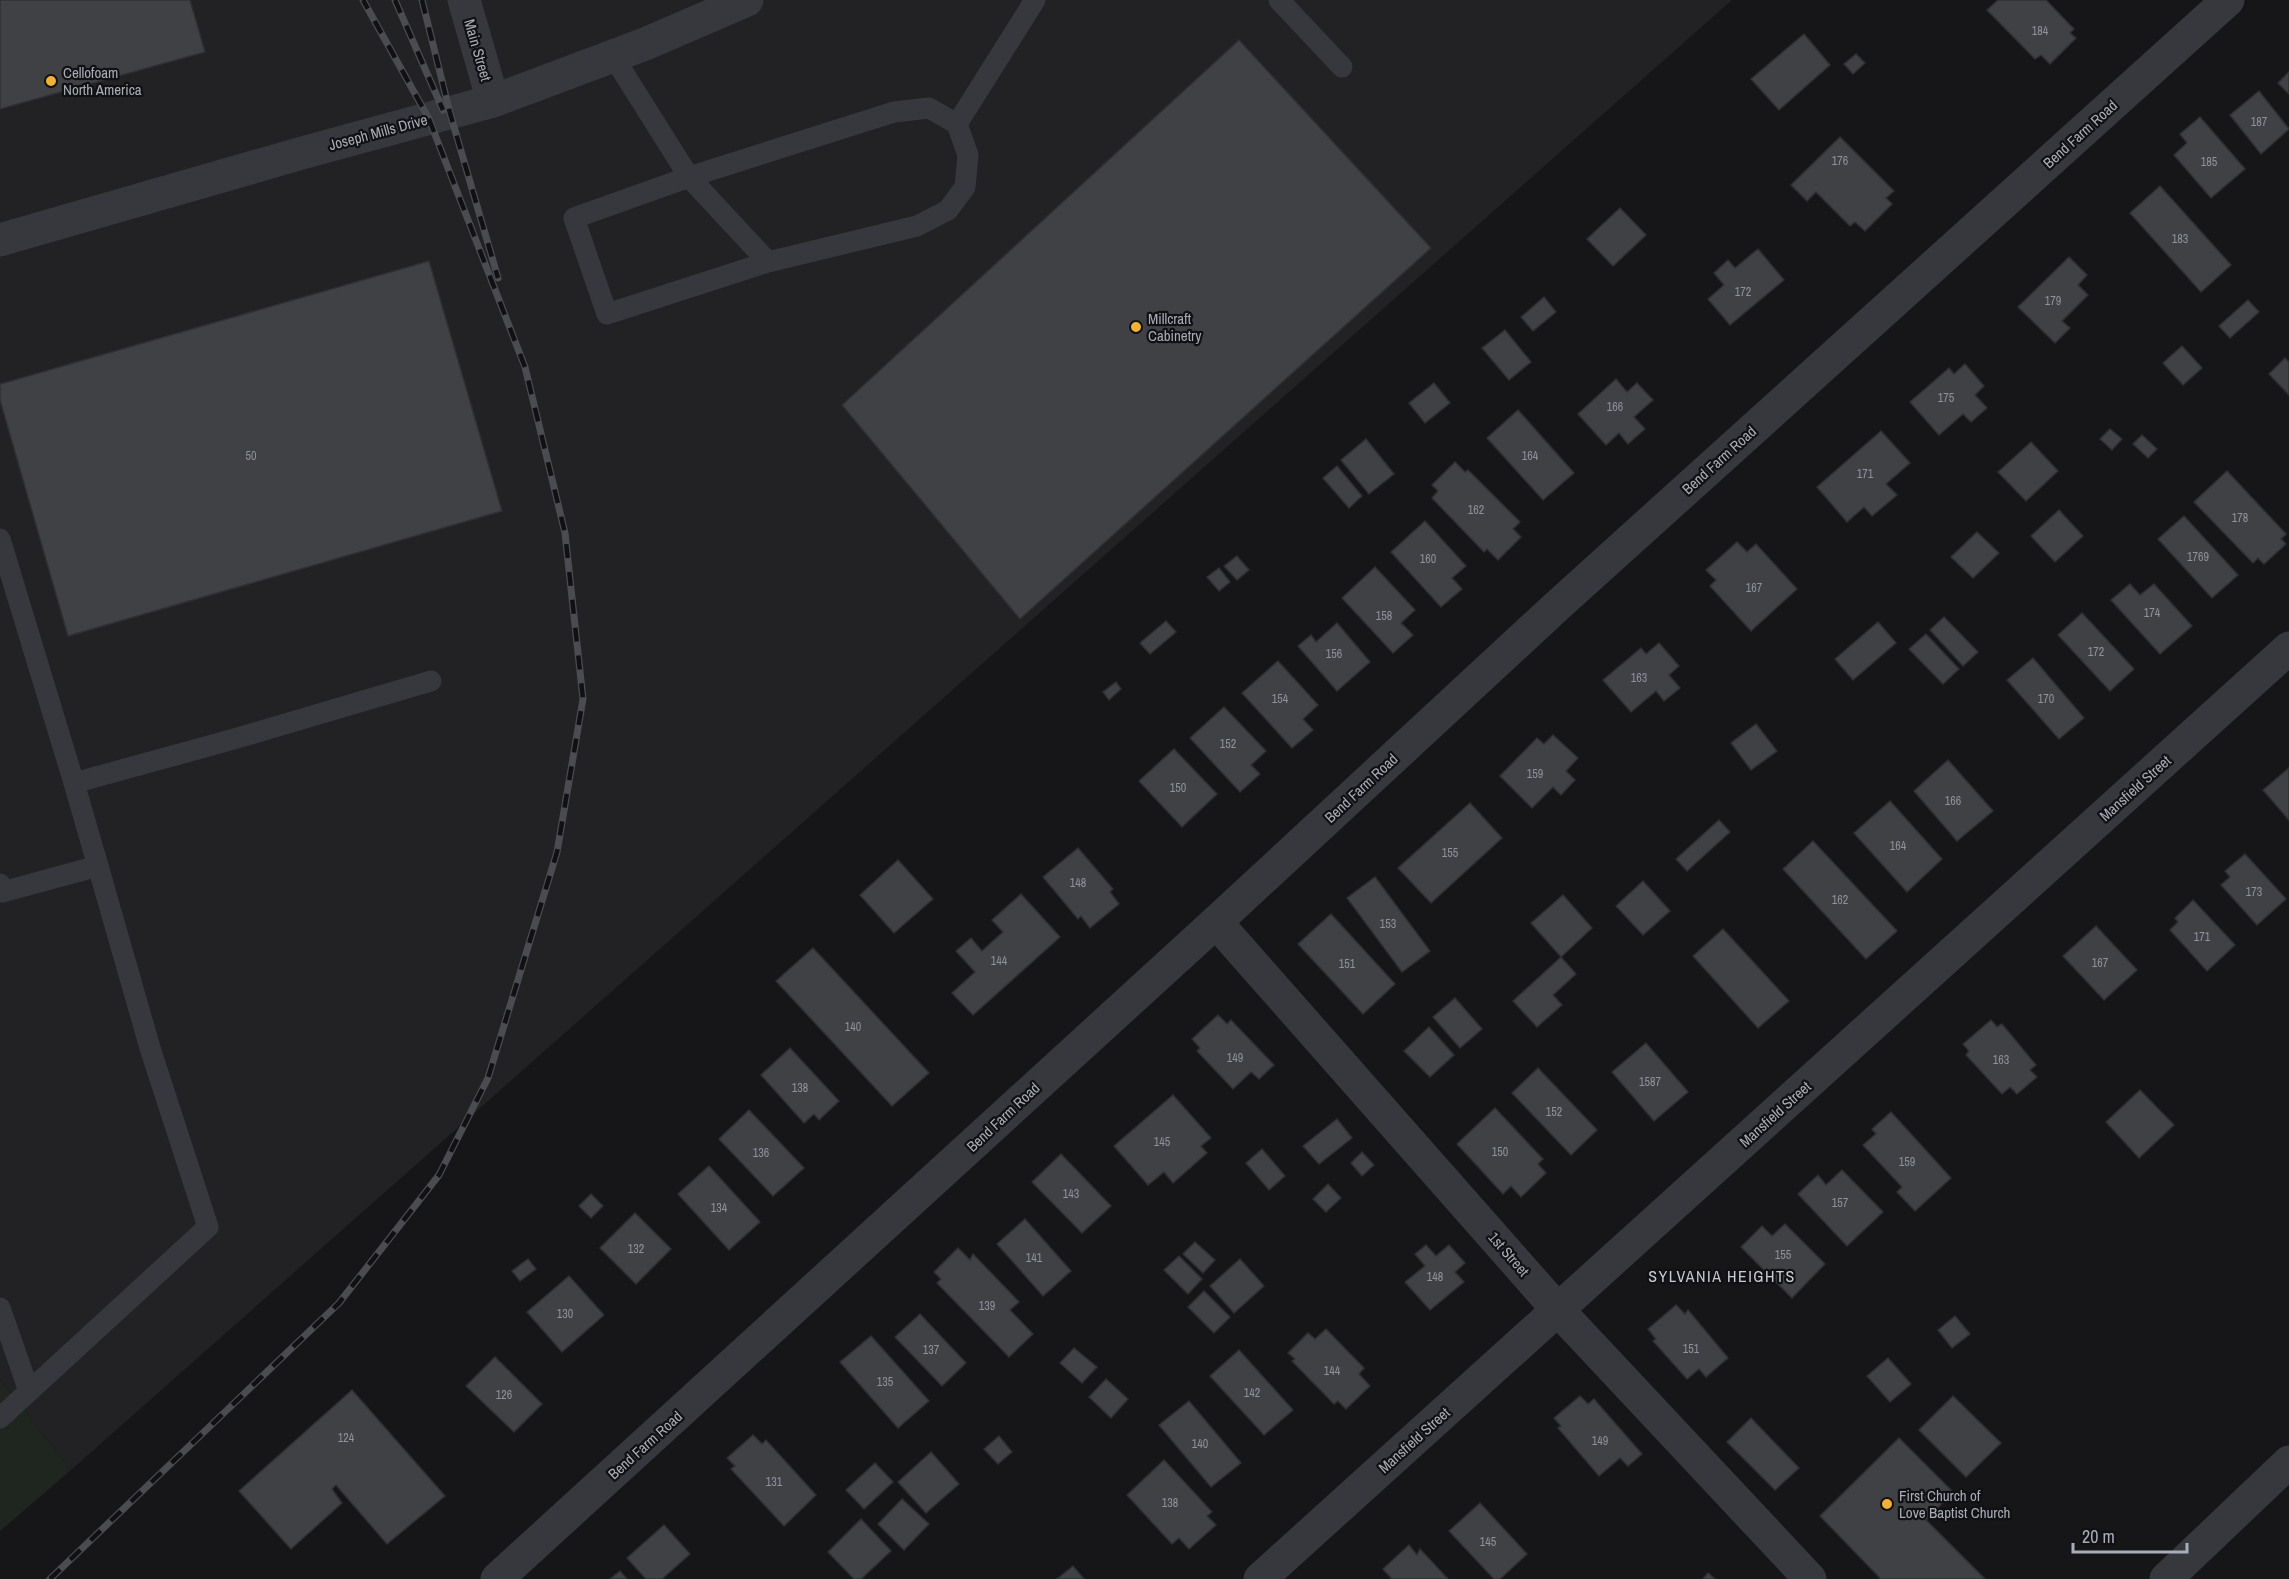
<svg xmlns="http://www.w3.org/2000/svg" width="2289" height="1579" font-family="'Archivo Narrow',sans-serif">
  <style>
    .built { fill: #222225 }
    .green { fill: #1e261f }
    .building { fill: #404145; stroke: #303034; stroke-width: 1.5 }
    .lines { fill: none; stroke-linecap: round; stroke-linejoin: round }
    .service { stroke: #37383d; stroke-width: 21 }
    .minor { stroke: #37383d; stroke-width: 33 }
    .rail-casing { stroke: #4a4c52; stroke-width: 7 }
    .rail { stroke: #111113; stroke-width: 4.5; stroke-dasharray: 14; stroke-linecap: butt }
    .poi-dot { fill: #f2b134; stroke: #111113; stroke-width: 2 }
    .labels { text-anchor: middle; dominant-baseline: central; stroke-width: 4.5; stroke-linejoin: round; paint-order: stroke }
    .number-label { font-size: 12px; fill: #8e929b }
    .street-label { font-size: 15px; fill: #a8adb8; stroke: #111113 }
    .poi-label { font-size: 15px; fill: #a8adb8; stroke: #111113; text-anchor: start }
    .neighbourhood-label { font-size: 16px; letter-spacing: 1.5px; fill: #c9ccd4; stroke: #111113 }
  </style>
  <rect width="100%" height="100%" fill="#161618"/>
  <path class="built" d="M0,0H1732L71,1470L0,1380Z"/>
  <path class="green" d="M0,1380L71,1470L0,1531Z"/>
  <g class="building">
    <path d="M0,0H190L205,52L0,109Z"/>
    <path d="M1998,0H2046L2074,29L2070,33L2076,38L2050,64L2041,55L2035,59L1987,10Z"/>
    <path d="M1804,34L1830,65L1779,110L1751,79Z"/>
    <path d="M1239,40L1431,248L1020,619L842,405Z"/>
    <path d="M1856,54L1865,63L1853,74L1844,64Z"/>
    <path d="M2289,72V94L2278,83Z"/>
    <path d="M2259,91L2289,129L2261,154L2230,115Z"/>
    <path d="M2200,117L2245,169L2211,198L2174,155L2187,143L2180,134Z"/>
    <path d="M1840,137L1894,191L1886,198L1892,204L1865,231L1855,222L1850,226L1816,192L1807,201L1791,185Z"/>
    <path d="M2160,186L2231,265L2201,292L2130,213Z"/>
    <path d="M1620,208L1646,235L1613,266L1587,239Z"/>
    <path d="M1758,249L1784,280L1730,325L1708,299L1724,285L1714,273L1728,260L1735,268Z"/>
    <path d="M2069,257L2087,275L2078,285L2088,295L2062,321L2070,328L2055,343L2018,307Z"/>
    <path d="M429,261L502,511L68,636L0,400V384Z"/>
    <path d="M1544,297L1556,312L1533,331L1521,317Z"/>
    <path d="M2248,300L2259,312L2230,338L2219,326Z"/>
    <path d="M1505,330L1531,362L1509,380L1482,348Z"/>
    <path d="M2182,346L2202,368L2183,385L2163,363Z"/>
    <path d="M2285,358L2289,362V395L2269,374Z"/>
    <path d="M1965,364L1984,386L1975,395L1987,408L1971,422L1963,414L1939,435L1910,402L1949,368L1954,374Z"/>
    <path d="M1616,379L1627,392L1637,383L1653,400L1634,417L1645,429L1628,444L1619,433L1606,445L1578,414Z"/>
    <path d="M1434,383L1450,403L1425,423L1409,403Z"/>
    <path d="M1518,410L1574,473L1543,500L1487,438Z"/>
    <path d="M2110,429L2122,439L2112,450L2100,439Z"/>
    <path d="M1881,431L1910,463L1886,484L1897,495L1872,516L1864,507L1847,522L1817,487Z"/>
    <path d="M2142,435L2157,449L2148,458L2133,444Z"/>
    <path d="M1366,439L1394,474L1369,494L1341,460Z"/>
    <path d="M2031,442L2058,471L2026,501L1998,472Z"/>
    <path d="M1455,462L1465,472L1468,470L1520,522L1513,529L1521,537L1498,560L1487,549L1484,552L1432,498L1438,491L1432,485Z"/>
    <path d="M1337,466L1362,496L1349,508L1323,478Z"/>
    <path d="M2227,471L2286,534L2281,539L2286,544L2264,564L2258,558L2253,563L2194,502Z"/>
    <path d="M2059,510L2083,536L2055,562L2031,536Z"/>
    <path d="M2184,516L2238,575L2212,598L2158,539Z"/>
    <path d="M1425,521L1466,566L1452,578L1462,589L1441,607L1391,552Z"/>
    <path d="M1977,532L1999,553L1973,578L1951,557Z"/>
    <path d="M1737,542L1747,552L1756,544L1797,589L1751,631L1710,586L1716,580L1706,570Z"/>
    <path d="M1237,556L1249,570L1237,580L1224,566Z"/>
    <path d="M1375,567L1415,610L1401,623L1413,635L1393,653L1342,598Z"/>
    <path d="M1219,568L1230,582L1219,591L1207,577Z"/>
    <path d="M2130,584L2140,595L2154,584L2192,626L2160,654L2111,600Z"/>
    <path d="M2082,613L2134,669L2110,691L2058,635Z"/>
    <path d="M1944,617L1978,652L1963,666L1930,630Z"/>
    <path d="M1166,621L1176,632L1150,654L1140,643Z"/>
    <path d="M1878,622L1896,643L1853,680L1835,659Z"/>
    <path d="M1337,623L1370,662L1337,691L1298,646L1311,635L1316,642Z"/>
    <path d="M1926,634L1959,669L1943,684L1909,649Z"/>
    <path d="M1659,643L1679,666L1669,675L1680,688L1664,701L1656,691L1631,712L1603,680L1641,648L1646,654Z"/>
    <path d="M2033,658L2084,718L2059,739L2007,680Z"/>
    <path d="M1278,661L1318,705L1303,719L1313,730L1292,748L1242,693Z"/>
    <path d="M1116,682L1121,689L1109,700L1103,692Z"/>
    <path d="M1224,707L1266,751L1251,765L1260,774L1240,792L1190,738Z"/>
    <path d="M1756,724L1777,751L1751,770L1731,743Z"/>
    <path d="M1553,735L1578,758L1566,771L1575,780L1561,795L1553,787L1532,808L1500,776L1537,738L1544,744Z"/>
    <path d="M1174,749L1217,794L1182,827L1139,781Z"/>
    <path d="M1948,760L1993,811L1957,841L1914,791Z"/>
    <path d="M2289,768V820L2263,790Z"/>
    <path d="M1890,801L1942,859L1907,892L1854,833Z"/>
    <path d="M1470,803L1502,838L1431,903L1398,868Z"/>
    <path d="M1719,820L1730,832L1687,871L1676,859Z"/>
    <path d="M1813,841L1897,931L1866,959L1783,869Z"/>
    <path d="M1078,848L1113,889L1110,892L1119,904L1090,928L1081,916L1078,919L1043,877Z"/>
    <path d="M2245,854L2286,899L2257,925L2221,885L2230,877L2225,871Z"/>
    <path d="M898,860L933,899L894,933L860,895Z"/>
    <path d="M1375,877L1430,951L1402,972L1347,898Z"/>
    <path d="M1643,881L1670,911L1643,935L1616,906Z"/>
    <path d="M1021,894L1060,937L973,1015L952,993L975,972L956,951L971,938L982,951L1003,932L992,920Z"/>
    <path d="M1563,895L1592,928L1561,957L1531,923Z"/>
    <path d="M2193,900L2235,945L2207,971L2170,930L2178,922L2175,918Z"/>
    <path d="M1331,914L1395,984L1363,1014L1298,944Z"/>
    <path d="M2096,926L2137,970L2104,1000L2063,956Z"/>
    <path d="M1723,929L1789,1001L1758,1028L1693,956Z"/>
    <path d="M813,948L929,1073L892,1106L776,981Z"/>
    <path d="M1561,957L1576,974L1553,995L1562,1005L1537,1027L1513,1001Z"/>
    <path d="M1455,998L1482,1029L1460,1048L1433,1017Z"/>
    <path d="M1218,1015L1227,1024L1231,1020L1274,1065L1259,1079L1251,1072L1233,1089L1197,1051L1200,1048L1192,1039Z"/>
    <path d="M1991,1020L1997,1027L2002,1024L2036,1065L2030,1070L2037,1077L2017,1094L2010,1087L2002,1094L1966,1055L1969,1051L1963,1044Z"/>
    <path d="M1429,1027L1454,1055L1430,1077L1404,1051Z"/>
    <path d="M1646,1043L1688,1092L1654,1121L1612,1072Z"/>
    <path d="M790,1048L839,1101L819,1120L814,1114L804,1123L761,1075Z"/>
    <path d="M1538,1068L1597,1130L1571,1155L1512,1093Z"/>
    <path d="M2140,1090L2174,1125L2139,1158L2106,1122Z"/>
    <path d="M1173,1095L1211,1138L1201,1146L1207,1153L1173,1183L1164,1172L1148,1185L1114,1146Z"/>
    <path d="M1495,1108L1543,1159L1538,1164L1546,1173L1521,1197L1511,1186L1503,1194L1457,1144Z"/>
    <path d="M749,1110L804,1168L773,1196L719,1139Z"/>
    <path d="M1891,1112L1951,1178L1915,1211L1897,1192L1902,1187L1863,1145L1876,1134L1872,1129Z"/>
    <path d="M1337,1119L1352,1138L1319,1164L1303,1146Z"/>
    <path d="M1262,1149L1285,1176L1269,1190L1246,1163Z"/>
    <path d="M1362,1152L1374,1165L1362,1176L1351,1163Z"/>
    <path d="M1061,1154L1111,1206L1082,1233L1032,1182Z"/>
    <path d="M709,1166L760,1222L729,1250L678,1194Z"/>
    <path d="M1842,1170L1883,1212L1847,1246L1798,1194L1818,1175L1826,1185Z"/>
    <path d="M1328,1184L1341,1198L1326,1212L1313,1199Z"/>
    <path d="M591,1194L603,1206L591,1218L579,1206Z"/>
    <path d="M635,1213L671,1249L636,1284L600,1248Z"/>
    <path d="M1025,1219L1071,1271L1043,1296L997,1244Z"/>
    <path d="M1785,1224L1825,1264L1792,1298L1741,1247L1762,1226L1772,1236Z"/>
    <path d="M1195,1242L1215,1260L1203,1273L1183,1254Z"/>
    <path d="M1426,1245L1436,1256L1449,1245L1465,1263L1455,1272L1464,1282L1430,1310L1405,1282L1425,1266L1415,1254Z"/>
    <path d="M958,1248L970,1260L973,1254L1019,1302L1010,1310L1033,1334L1009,1357L937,1283L941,1279L934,1272Z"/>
    <path d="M1179,1256L1202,1279L1188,1294L1164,1270Z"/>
    <path d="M528,1259L536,1269L520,1281L512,1271Z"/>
    <path d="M1240,1259L1264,1286L1234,1313L1210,1286Z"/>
    <path d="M569,1276L604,1315L562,1352L527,1312Z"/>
    <path d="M1204,1291L1230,1317L1214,1333L1188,1307Z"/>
    <path d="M1676,1305L1685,1314L1688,1310L1728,1358L1706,1377L1699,1369L1687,1379L1653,1341L1656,1339L1648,1329Z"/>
    <path d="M920,1314L966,1363L942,1386L895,1337Z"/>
    <path d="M1955,1316L1970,1334L1952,1348L1938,1330Z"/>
    <path d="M1326,1329L1364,1368L1359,1374L1370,1386L1346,1409L1338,1401L1334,1404L1292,1361L1295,1359L1288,1353L1308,1333L1315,1339Z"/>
    <path d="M871,1336L929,1401L898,1428L840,1362Z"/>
    <path d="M1074,1348L1097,1367L1082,1383L1060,1363Z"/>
    <path d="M1239,1350L1293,1410L1264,1435L1210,1376Z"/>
    <path d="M495,1357L542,1404L514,1432L466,1386Z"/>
    <path d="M1888,1358L1911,1384L1890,1402L1867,1376Z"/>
    <path d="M1106,1379L1128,1399L1111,1418L1089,1397Z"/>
    <path d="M352,1390L445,1496L387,1544L336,1485L332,1489L342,1503L291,1549L239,1491Z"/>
    <path d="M1580,1396L1588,1404L1594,1399L1642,1454L1628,1466L1620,1458L1599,1476L1558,1428L1561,1426L1554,1418Z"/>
    <path d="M1953,1396L2001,1443L1966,1477L1919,1430Z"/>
    <path d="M1189,1401L1241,1463L1211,1487L1159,1425Z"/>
    <path d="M1751,1418L1799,1468L1775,1490L1727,1442Z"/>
    <path d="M753,1435L762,1444L766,1440L816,1495L784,1526L731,1469L735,1466L727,1458Z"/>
    <path d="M999,1436L1012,1452L998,1464L984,1449Z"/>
    <path d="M1899,1438L1953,1492L1926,1520L1985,1579H1881L1820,1516Z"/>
    <path d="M931,1452L959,1484L926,1513L898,1482Z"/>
    <path d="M1164,1460L1212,1512L1207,1516L1216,1525L1189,1549L1179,1538L1172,1544L1127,1495Z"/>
    <path d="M875,1463L893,1482L864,1509L846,1490Z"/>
    <path d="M902,1499L929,1524L904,1550L878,1524Z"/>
    <path d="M1480,1503L1527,1554L1500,1579H1494L1449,1531Z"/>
    <path d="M861,1519L891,1551L861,1579H854L828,1552Z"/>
    <path d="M664,1525L690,1554L662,1579H646L627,1558Z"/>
    <path d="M1409,1545L1417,1555L1420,1549L1448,1579H1392L1383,1569Z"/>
    <path d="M1073,1566L1084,1579H1057Z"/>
    <path d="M620,1571L627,1579H610Z"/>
    <path d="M1708,1573L1715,1579H1703Z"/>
  </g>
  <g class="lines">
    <g class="service">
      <path d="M1279,0L1342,67"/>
      <path d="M613,56L689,177L768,262L607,314L574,218L689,177L894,112L929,108L957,124L968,155L965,187L948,210L917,226L768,262"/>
      <path d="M957,124L1035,0"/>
      <path d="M0,539L74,783L234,739L431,681"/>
      <path d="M0,884L2,892L98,866L74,783"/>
      <path d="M0,1308L29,1391"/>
      <path d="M0,1418L208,1227L150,1048L98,866"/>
    </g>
    <g class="minor">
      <path d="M464,0L493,101"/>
      <path d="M0,240L302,153L493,101L645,44L747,0"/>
      <path d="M1216,922L1558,1310L1810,1579"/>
      <path d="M497,1579L1216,922L1556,607L2228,0"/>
      <path d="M1260,1579L2289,648"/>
      <path d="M2166,1579L2289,1462"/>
    </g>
    <g class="rail-casing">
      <g id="rail">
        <path d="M395,0L443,110"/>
        <path d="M422,0L450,113L498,278"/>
        <path d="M50,1579L339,1303L439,1175L488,1078L557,852L583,699L565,533L525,367L429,119L363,0"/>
      </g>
    </g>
    <use href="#rail" class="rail"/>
  </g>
  <g class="poi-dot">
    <circle cx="51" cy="81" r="6"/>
    <circle cx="1136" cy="327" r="6"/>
    <circle cx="1887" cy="1504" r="6"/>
  </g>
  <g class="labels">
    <g class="number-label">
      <text x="2040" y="31">184</text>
      <text x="2259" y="122">187</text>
      <text x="1840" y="161">176</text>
      <text x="2209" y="162">185</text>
      <text x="2180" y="239">183</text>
      <text x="1743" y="292">172</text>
      <text x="2053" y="301">179</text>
      <text x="1946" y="398">175</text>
      <text x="1615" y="407">166</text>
      <text x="251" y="456">50</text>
      <text x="1530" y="456">164</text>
      <text x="1865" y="474">171</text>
      <text x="1476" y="510">162</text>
      <text x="2240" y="518">178</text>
      <text x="2198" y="557">1769</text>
      <text x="1428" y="559">160</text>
      <text x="1754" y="588">167</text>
      <text x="2152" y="613">174</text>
      <text x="1384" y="616">158</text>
      <text x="2096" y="652">172</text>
      <text x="1334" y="654">156</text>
      <text x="1639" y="678">163</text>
      <text x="1280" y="699">154</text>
      <text x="2046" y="699">170</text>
      <text x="1228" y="744">152</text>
      <text x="1535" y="774">159</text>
      <text x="1178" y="788">150</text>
      <text x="1953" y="801">166</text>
      <text x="1898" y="846">164</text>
      <text x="1450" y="853">155</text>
      <text x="1078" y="883">148</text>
      <text x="2254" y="892">173</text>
      <text x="1840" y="900">162</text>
      <text x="1388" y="924">153</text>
      <text x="2202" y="937">171</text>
      <text x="999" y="961">144</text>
      <text x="2100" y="963">167</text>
      <text x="1347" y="964">151</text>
      <text x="853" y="1027">140</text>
      <text x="1235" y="1058">149</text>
      <text x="2001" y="1060">163</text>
      <text x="1650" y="1082">1587</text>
      <text x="800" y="1088">138</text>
      <text x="1554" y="1112">152</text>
      <text x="1162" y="1142">145</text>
      <text x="1500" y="1152">150</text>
      <text x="761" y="1153">136</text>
      <text x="1907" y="1162">159</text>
      <text x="1071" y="1194">143</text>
      <text x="1840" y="1203">157</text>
      <text x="719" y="1208">134</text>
      <text x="636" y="1249">132</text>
      <text x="1783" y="1255">155</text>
      <text x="1034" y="1258">141</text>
      <text x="1435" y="1277">148</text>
      <text x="987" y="1306">139</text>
      <text x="565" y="1314">130</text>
      <text x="1691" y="1349">151</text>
      <text x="931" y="1350">137</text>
      <text x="1332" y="1371">144</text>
      <text x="885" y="1382">135</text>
      <text x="1252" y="1393">142</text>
      <text x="504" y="1395">126</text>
      <text x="346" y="1438">124</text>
      <text x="1600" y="1441">149</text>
      <text x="1200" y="1444">140</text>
      <text x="774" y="1482">131</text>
      <text x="1170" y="1503">138</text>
      <text x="1488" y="1542">145</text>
    </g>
    <g class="street-label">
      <text transform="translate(478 50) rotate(74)">Main Street</text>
      <text transform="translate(378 132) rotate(-15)">Joseph Mills Drive</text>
      <text transform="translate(2080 134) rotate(-42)">Bend Farm Road</text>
      <text transform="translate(1719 460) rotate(-42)">Bend Farm Road</text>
      <text transform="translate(1361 788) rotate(-43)">Bend Farm Road</text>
      <text transform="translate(2135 788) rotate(-42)">Mansfield Street</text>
      <text transform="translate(1775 1114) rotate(-42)">Mansfield Street</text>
      <text transform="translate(1003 1117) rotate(-43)">Bend Farm Road</text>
      <text transform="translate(1509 1254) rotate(49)">1st Street</text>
      <text transform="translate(1414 1440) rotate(-42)">Mansfield Street</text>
      <text transform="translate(645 1445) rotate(-42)">Bend Farm Road</text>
    </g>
    <g class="poi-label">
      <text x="63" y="72">Cellofoam<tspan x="63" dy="17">North America</tspan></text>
      <text x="1148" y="318">Millcraft<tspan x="1148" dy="17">Cabinetry</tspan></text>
      <text x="1899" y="1495">First Church of<tspan x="1899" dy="17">Love Baptist Church</tspan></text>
    </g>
    <g class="neighbourhood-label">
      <text x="1722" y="1276">SYLVANIA HEIGHTS</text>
    </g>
  </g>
  <path d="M2073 1543v9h114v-9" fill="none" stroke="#a8adb8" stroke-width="3"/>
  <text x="2082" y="1543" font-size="18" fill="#a8adb8" stroke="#111113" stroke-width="4.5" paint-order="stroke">20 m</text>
</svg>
